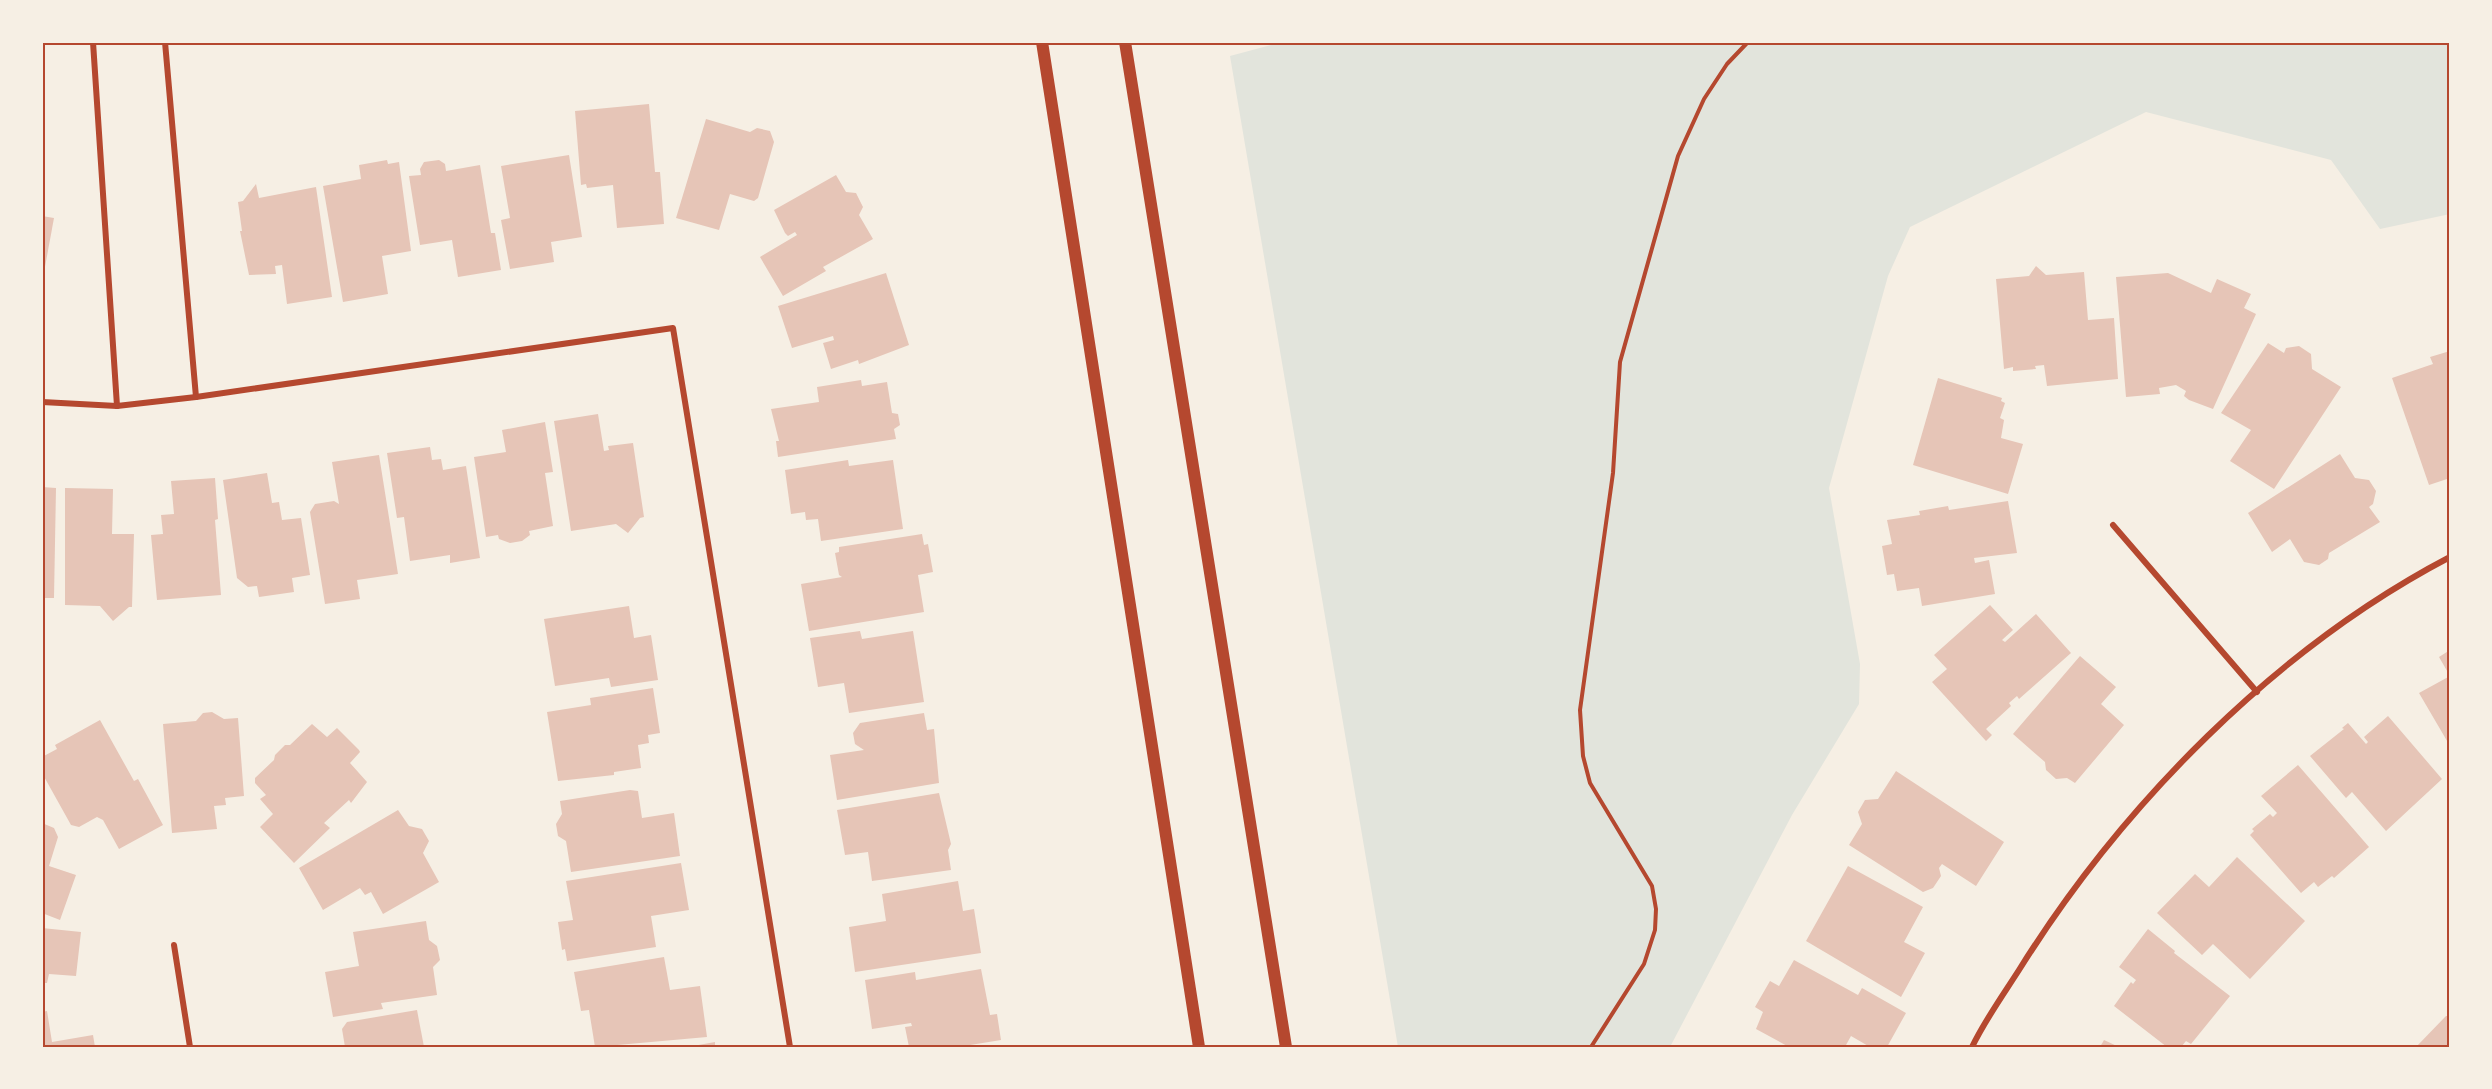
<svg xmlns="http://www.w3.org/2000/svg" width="2492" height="1089" font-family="Commissioner,sans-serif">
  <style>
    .green { fill: #e2e4dc }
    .building { fill: #e6c5b7 }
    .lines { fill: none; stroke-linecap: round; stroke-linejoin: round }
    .path { stroke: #b5482f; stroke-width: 4 }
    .minor { stroke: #b5482f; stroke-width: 6 }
    .secondary { stroke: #b5482f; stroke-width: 12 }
    .neatline { fill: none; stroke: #b5482f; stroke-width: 2 }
  </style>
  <rect width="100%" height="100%" fill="#f6efe4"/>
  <path class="green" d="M1282,42H2450V214L2380,229L2331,160L2146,112L1910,227L1888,276L1829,488L1860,664L1859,704L1792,815L1670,1047H1398L1230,56Z"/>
  <g class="building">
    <path d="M649,104L655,172H660L664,224L617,228L613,185L587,188L586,184L581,185L575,111Z"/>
    <path d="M706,119L750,132L757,128L770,131L774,142L758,198L754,201L730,194L719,230L676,218Z"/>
    <path d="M569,155L582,237L551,242L554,262L510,269L501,220L510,218L501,166Z"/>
    <path d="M387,160L388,164L399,162L411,251L382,256L388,294L343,302L323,186L361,179L359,165Z"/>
    <path d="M439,160L445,164L446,171L480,165L491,233H495L501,270L458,277L452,240L420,245L409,176L421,175L420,169L424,162Z"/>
    <path d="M836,175L846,192L856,193L863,207L859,215L873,239L823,267L826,271L783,296L760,257L797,235L795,232L788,236L785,233L774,210Z"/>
    <path d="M256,184L259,198L316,187L332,297L287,304L282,265L275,266L276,274L249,275L240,231H242L238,202L243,201Z"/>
    <path d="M42,216L54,218L42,283Z"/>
    <path d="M2036,266L2046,275L2084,272L2088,320L2114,318L2118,379L2047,386L2044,365L2035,366L2036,369L2013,371V367L2004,369L1996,279L2029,276Z"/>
    <path d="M886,273L909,345L859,364L858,360L831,369L823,343L834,340L833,336L792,348L778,306Z"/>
    <path d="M2168,273L2211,293L2217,279L2251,294L2244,308L2256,314L2213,409L2189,400L2184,396L2186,391L2176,385L2159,388L2160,394L2126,397L2116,277Z"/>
    <path d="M2268,343L2284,353L2286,348L2299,346L2311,354L2312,369L2341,387L2274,489L2230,461L2251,430L2221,413Z"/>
    <path d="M2450,351V478L2429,485L2392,378L2433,364L2430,357Z"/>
    <path d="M1938,378L2002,398L2001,401L2005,403L2000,418L2004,420L2001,438L2023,444L2008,494L1913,465Z"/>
    <path d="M861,380L862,386L887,382L892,413L898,414L900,425L894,429L896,439L778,457L776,441H779L771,409L819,402L817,387Z"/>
    <path d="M598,414L604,451L609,450L608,446L633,443L644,517L640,518L628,533L616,524L571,531L554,421Z"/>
    <path d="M545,422L553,472L545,473L553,526L529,531L530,535L522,541L510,543L499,539L498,535L486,537L474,457L506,452L502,430Z"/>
    <path d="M430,447L432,460L441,459L443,470L466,466L480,558L450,563V555L410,561L404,517L397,518L387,453Z"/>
    <path d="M2340,454L2355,478L2369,480L2376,491L2373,504L2369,507L2380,522L2329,553L2328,559L2319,565L2304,562L2290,539L2272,552L2248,513Z"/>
    <path d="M379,455L398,574L357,580L360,599L325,604L310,512L315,504L334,501L339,504L332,462Z"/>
    <path d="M848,460L849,466L893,460L903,529L821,541L818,519L806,520L805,512L791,514L785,470Z"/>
    <path d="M267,473L272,503L279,502L282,520L301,518L310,575L292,578L294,592L259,597L257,586L248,587L237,578L223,480Z"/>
    <path d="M215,478L218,519L215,520L221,595L157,600L151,535L163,534L161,515L174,514L171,481Z"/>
    <path d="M42,487L56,488L54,598H42Z"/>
    <path d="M65,488L113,489L112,534H134L132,607H129L113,621L100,606L65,605Z"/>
    <path d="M2008,501L2017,553L1974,558L1975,563L1989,560L1995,594L1922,606L1919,588L1897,591L1894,574L1887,575L1882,546L1892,544L1887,520L1920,515L1919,511L1948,506L1949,510Z"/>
    <path d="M922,534L924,545L928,544L933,572L918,575L924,612L809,631L801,584L842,577L839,575L835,553L839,552V547Z"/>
    <path d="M1990,605L2013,630L2002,640L2005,642L2036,614L2071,653L2019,699L2017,696L2009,703L2011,706L1986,729L1992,735L1986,741L1932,682L1947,669L1934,655Z"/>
    <path d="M629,606L634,638L651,635L658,680L611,687L609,678L555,686L544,619Z"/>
    <path d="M860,631L862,639L913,631L924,702L849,713L844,683L818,687L810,638Z"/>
    <path d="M2450,650V746L2419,693L2450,676L2439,657Z"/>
    <path d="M2080,656L2116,687L2101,704L2124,725L2075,783L2067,778L2056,779L2046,770L2045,762L2013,734Z"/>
    <path d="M653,688L660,733L648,735L649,743L638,745L641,768L614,772V775L558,781L547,712L591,705L590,698Z"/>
    <path d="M212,712L224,719L238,718L244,796L225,798L226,805L214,806L217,829L172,833L163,724L196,721L203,713Z"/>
    <path d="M924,713L927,730L934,729L939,783L837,800L830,755L864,750L855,744L853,733L860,723Z"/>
    <path d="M2388,716L2442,779L2386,831L2352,792L2346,798L2310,756L2344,729L2342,728L2348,723L2366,744L2368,742L2364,737Z"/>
    <path d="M100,720L134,781L138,779L163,825L119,849L103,820L97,817L79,827L71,825L42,773V757L57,749L55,745Z"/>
    <path d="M312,724L327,737L337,728L359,750L360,752L350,763L367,782L351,803L349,800L324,823L330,828L294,863L260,827L273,814L260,799L266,795L255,783V778L274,760L275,755L285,745H290Z"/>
    <path d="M2298,765L2369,847L2334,878L2332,876L2318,887L2314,882L2301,893L2250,835L2254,831L2252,829L2270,814L2273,817L2277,813L2261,796Z"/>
    <path d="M1896,771L2004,842L1976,886L1942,864L1939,868L1941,876L1933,888L1923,892L1849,845L1862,824L1858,812L1865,800L1878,799Z"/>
    <path d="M630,790L638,791L642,818L674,813L680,856L571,872L566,841L558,836L556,824L562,814L560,801Z"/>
    <path d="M939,793L951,844L948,850L951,870L872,881L868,852L845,855L837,810Z"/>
    <path d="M398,810L409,826L422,829L429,841L423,853L439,882L383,914L371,892L365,895L360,888L323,910L299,868Z"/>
    <path d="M42,823L54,828L58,837L49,866L76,875L60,920L42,913Z"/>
    <path d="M2237,857L2305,921L2250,979L2213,944L2202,955L2157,913L2195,874L2209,887Z"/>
    <path d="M681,863L689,910L651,916L656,947L567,961L565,949L562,950L558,922L573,920L566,881Z"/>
    <path d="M1848,866L1923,907L1904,942L1925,953L1901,997L1806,941Z"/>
    <path d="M958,881L963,911L974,909L981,953L855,972L849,927L886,921L882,894Z"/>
    <path d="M426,921L429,940L437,946L440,960L433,967L437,995L381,1003L383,1009L333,1017L325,972L359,966L353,932Z"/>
    <path d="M42,928L81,932L76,976L49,974L47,983H42Z"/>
    <path d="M2148,929L2175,951L2174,953L2230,996L2191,1044L2186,1041L2181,1047H2167L2114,1006L2131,982L2133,984L2136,980L2119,967Z"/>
    <path d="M664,957L670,990L700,986L707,1037L595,1047L589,1010L581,1011L574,972Z"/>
    <path d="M1794,960L1858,995L1862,988L1906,1013L1887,1047H1870L1851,1036L1846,1045L1847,1047H1789L1756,1029L1763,1012L1755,1007L1770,981L1779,986Z"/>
    <path d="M981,969L990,1015L997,1014L1001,1040L958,1047H909L905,1027L912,1026L911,1023L872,1029L865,980L915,972L916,980Z"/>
    <path d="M417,1010L424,1047H345L342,1029L347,1022Z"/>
    <path d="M47,1011L52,1042L93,1035L95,1047H42V1012Z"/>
    <path d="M2446,1016H2450V1047H2416Z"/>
    <path d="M2104,1040L2119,1047H2100Z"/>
    <path d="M715,1042V1047H693V1046Z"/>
  </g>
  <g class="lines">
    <path class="path" d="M1591,1047L1644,964L1655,930L1656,909L1652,886L1590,783L1583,756L1580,710L1613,473L1620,362L1678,156L1704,99L1727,64L1748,42"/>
    <g class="minor">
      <path d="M93,42L117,406"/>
      <path d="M165,42L196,397"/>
      <path d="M42,402L117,406L196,397L673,328L790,1047"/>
      <path d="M2113,525L2257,692"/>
      <path d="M174,945L190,1047"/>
      <path d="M1972,1047C1985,1020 2003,995 2019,970C2122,805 2276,648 2450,557"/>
    </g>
    <g class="secondary">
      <path d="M1042,42L1199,1047"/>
      <path d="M1125,42L1286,1047"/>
    </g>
  </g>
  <rect width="2492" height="1089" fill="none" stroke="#f6efe4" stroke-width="87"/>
  <rect x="44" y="44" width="2404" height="1002" class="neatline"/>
</svg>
